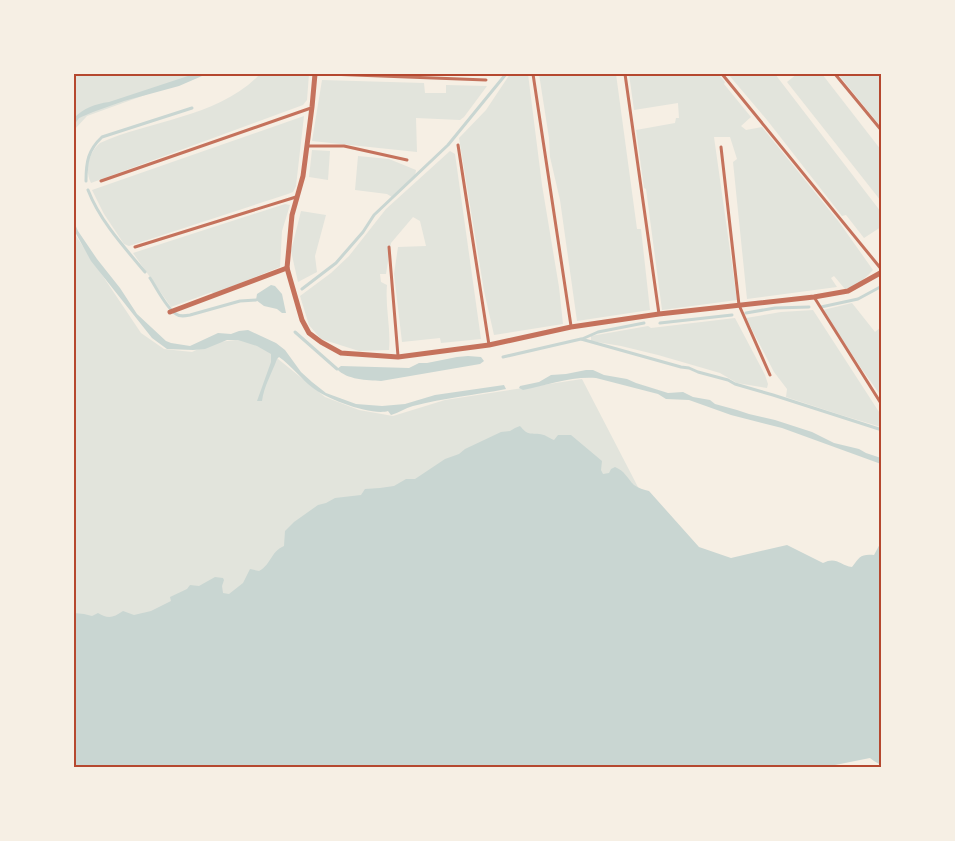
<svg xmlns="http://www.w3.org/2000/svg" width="955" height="841" font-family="Lato,sans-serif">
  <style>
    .green { fill: #e2e4dc }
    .water { fill: #c9d6d2 }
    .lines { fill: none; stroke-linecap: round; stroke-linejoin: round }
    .stream { stroke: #c9d6d2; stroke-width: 3 }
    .service { stroke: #c5725c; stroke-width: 3 }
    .minor { stroke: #c5725c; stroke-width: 5 }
    .neatline { fill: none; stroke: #b5482f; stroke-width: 2 }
  </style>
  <rect width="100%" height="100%" fill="#f6efe4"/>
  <g class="green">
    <path d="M74,74H203L87,116L74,130Z"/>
    <path d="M260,74H309L307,100L303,105L91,183C84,170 89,152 100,143C151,120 220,117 260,74Z"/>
    <path d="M510,74H528L542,185L559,287L563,324L494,335L484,291L459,138L486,110Z"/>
    <path d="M539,74H616L637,229H641L650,310L577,321L560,200L550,157L549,138Z"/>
    <path d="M629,74H718L725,82L724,84L751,117L741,126L746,130L762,127L839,222L873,270C865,279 856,286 845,289L834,276L831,278L837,287L747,299L733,162L737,159L730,137H714L737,300L662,310L646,189L644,188L636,130L675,123L676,118H679L678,103L634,110Z"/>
    <path d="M728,74H775L881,212V227L864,238L846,215L842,216L767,120Z"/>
    <path d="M797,74H822L881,150V201L787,82Z"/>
    <path d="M838,74H881V127Z"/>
    <path d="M322,80L424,83L425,93H446V85L487,86L464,117L460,120L416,118L417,152L312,141Z"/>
    <path d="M304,116L296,186L293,192L288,194L129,246L124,244L104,214L92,190Z"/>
    <path d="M312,150L330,151L328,180L309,177Z"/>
    <path d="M450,151L455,154L481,339L441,343L440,338L402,342L394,274L398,247L426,246L420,221L413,217L391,243L386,274H380L381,282L387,285C385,307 391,328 389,350L359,351L321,339L309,325L300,296L331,273L349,256L386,209Z"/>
    <path d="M358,156L389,159L416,170L415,176L392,197L387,194L355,190Z"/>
    <path d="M285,204L290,205L282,231L280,267L213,294L212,292L171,307L133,253Z"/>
    <path d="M301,211L326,215L315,256L317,272L298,282L291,251Z"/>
    <path d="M74,233L141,333L164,349L192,352L211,343L252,338L325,397L359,410L393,416L445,400L582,379L783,767H74Z"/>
    <path d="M852,303L875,332L881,327V396L861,368L823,310Z"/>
    <path d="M813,310L881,415V427L841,415L786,397L787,389L774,372L746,318L781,312Z"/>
    <path d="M735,318L765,375L768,384L767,388L737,383L720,373L658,355L621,346L591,341V336L648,326L651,328Z"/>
  </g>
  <g class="water">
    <path d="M194,74H205L202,76L179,86L124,101L93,112L79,118L74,125V118C84,108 95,104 109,102Z"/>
    <path d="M74,222L78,231L97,259L120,288L137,314L166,341L171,343L190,346L218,333L231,334L239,331L248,330L276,343L285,350L301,372L312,382L326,393L356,404L382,406L405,404L435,395L504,385L506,389C475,395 444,398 413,406C405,408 399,413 391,415L388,411C372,416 326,399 313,388C301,379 292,366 279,357L277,359C272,373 264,386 262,401H257L271,362V354L257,346L238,340H227L205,349L193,350L167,349L152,338L91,261L74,230Z"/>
    <path d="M271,285L275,286L282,294L286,313H282L277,309L264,306L256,300L257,294Z"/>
    <path d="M468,356L481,357L484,361L480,364L381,381C367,380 347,380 337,369L341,366L409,368L419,363H427L457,357Z"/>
    <path d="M586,370H593L604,375L627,379L636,383L668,393L683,392L693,397L710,400L715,404L737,410L749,414L775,420L812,432L834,443L859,449L866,453L881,458V464L782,428L731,415L689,400L666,399L658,394L596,378C572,376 547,385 523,390L519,388L520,386L539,382L551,375L566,374Z"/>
    <path d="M520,426C528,435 528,433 539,434C544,434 549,438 554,440L558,435H571L602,461L601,470L603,474L609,473L611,469L615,467C625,471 627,478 634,485C638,488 644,490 649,491L699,547L731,558L787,545L823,563C836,556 840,565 852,567C860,557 860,554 874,555L881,542V765L874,761L870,758L830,766V768L74,767V613L84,614L92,616L98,613C108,619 113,618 123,611L134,615L151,611L171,601L170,597L187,589L190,585L199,586L215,577L223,578L224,580L222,586L223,593L229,594L243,583L250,569L259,571C272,564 270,552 284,546L285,531L294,522L318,505L326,503L335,498L361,495L365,489L380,488L394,486L406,479H415L445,459L459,454L465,449L501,432L510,431L515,428Z"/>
  </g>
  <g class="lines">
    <g class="stream">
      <path d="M86,181C86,162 88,150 102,137L192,108"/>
      <path d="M88,190C100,221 124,247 145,272"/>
      <path d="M150,278C156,287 167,309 176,314C180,317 185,316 190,315L240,301L256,300"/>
      <path d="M302,289L336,263L363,232L374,215L448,145L506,74"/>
      <path d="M821,307L858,299L882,286"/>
      <path d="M746,313L775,308L809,307"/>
      <path d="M660,323L732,315"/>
      <path d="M295,332L337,369"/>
      <path d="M582,339L598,332L644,323"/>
      <path d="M503,357L581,339L681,367L689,368L698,372L728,380L735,384L773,395L882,430"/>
    </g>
    <g class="service">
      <path d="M328,74L486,80"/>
      <path d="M533,74L571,326"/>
      <path d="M625,74L659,314"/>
      <path d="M722,74L882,270"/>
      <path d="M835,74L882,131"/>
      <path d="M458,145L489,345"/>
      <path d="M307,146H344L407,160"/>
      <path d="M721,147L739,305L770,375"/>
      <path d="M101,181L311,108"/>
      <path d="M135,247L296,197"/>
      <path d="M389,247L398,356"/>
      <path d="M814,297L882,405"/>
    </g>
    <g class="minor">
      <path d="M315,74L312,107L303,176L292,215L287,268L302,320L309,333L321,342L341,353L398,357L489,345L571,327L659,314L814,297L848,291L882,272"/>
      <path d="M170,312L287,268"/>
    </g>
  </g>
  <rect width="955" height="841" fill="none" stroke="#f6efe4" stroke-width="150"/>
  <rect x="75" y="75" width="805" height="691" class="neatline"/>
</svg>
